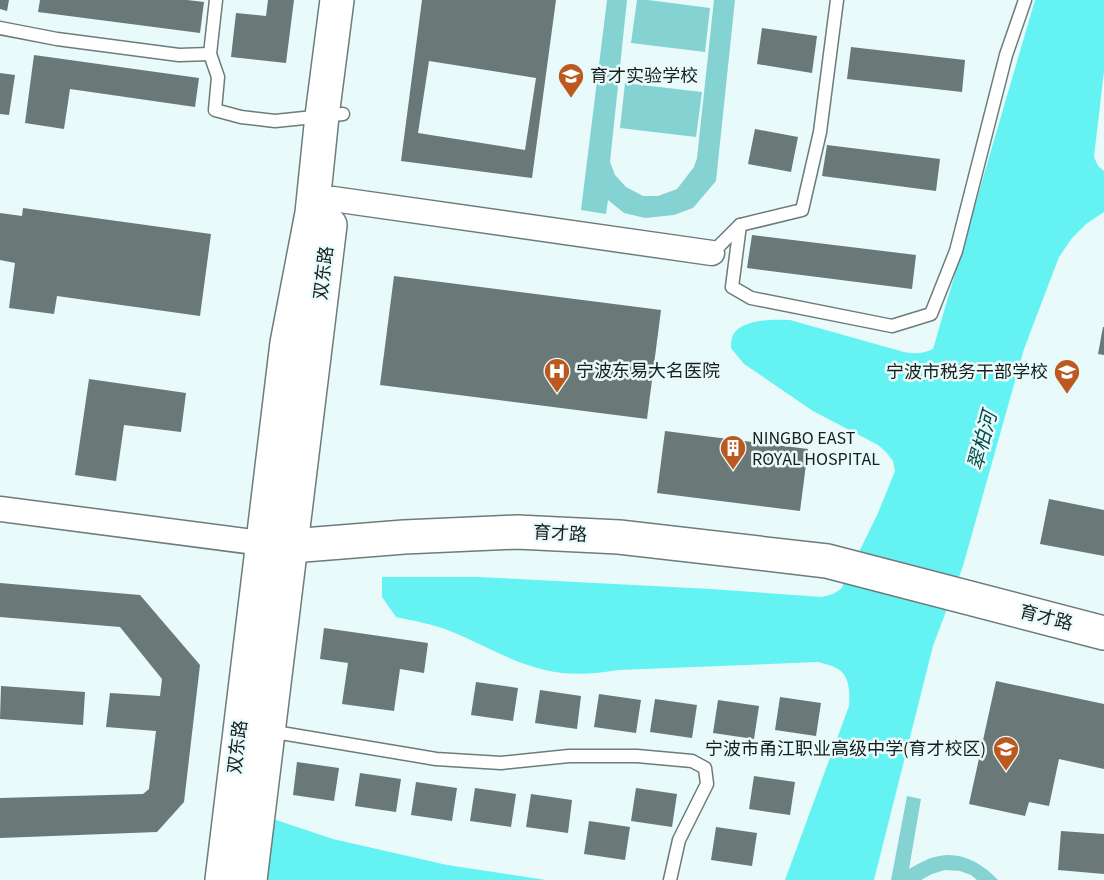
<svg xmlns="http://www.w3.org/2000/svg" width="1104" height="880" font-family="'Source Sans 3','Noto Sans SC',sans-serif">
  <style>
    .green { fill: #85d2d3 }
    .water { fill: #65f2f3 }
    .building { fill: #6a7878; fill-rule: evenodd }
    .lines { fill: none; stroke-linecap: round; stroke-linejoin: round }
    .lane-casing { stroke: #6d7b7b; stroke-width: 15 }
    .street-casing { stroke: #6d7b7b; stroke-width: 27 }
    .secondary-casing { stroke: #6d7b7b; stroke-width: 36 }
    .lane { stroke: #fff; stroke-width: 12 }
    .street { stroke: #fff; stroke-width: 24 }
    .secondary { stroke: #fff; stroke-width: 33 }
    .labels { text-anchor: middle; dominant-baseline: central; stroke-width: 5; stroke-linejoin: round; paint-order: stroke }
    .poi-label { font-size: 18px; fill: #181e1e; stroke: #e9fafa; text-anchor: start }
    .street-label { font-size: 18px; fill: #181e1e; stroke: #e9fafa }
    .water-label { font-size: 20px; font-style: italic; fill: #05494a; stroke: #e9fafa }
  </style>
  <rect width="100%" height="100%" fill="#e9fafa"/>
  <g class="green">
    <path d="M607,0H627L610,162L615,175L626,187L643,196H658L677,189L694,167L697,158L714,0H735L716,181L693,208L674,215L645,218L624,213L608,200L606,214L581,210Z"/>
    <path d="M637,0H648L710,8L705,52L631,43Z"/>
    <path d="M625,83L702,92L696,137L620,128Z"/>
    <path d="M907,796L921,799L909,869C913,867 917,864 922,862C951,847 977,858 998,880H977L971,875L960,871L945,870L932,874L921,880H891Z"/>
  </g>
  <g class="water">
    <path d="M1035,0H1104V71L1094,157L1098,166L1104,171V212L1086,224L1072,238L1059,257L1024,349L963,566L933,646L874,880H785L849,706C850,694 850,676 838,669C832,665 824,664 818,662L619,670C593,674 570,676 545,670C511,662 482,644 450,631C433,624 414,621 396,617L382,597V577H479L711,589L822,597L833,594L841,589L878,513L895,471L893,461L886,452L878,445L813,411L744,364L731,348C731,345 731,341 732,338C737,319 774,319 790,320L904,352C915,354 922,354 933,349Z"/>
    <path d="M273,819L333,839L447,865L546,880H263Z"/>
  </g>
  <g class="building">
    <path d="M0,0H9L7,11L0,9Z"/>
    <path d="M40,0H187L204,2L200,33L38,12Z"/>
    <path d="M268,0H294L286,63L231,57L236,13L266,16Z"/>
    <path d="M422,0H556L532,178L401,161ZM429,61L536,78L525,150L418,133Z"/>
    <path d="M762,28L817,36L812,73L757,64Z"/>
    <path d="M851,47L965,60L962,92L847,79Z"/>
    <path d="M34,55L199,78L195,107L70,89L64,129L25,123Z"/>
    <path d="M0,73L15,75L9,115L0,114Z"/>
    <path d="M755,129L798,137L791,172L748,164Z"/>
    <path d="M827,145L940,159L936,191L822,176Z"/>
    <path d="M23,208L211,234L200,316L57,296L54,314L9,308L15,263L0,260V213L22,216Z"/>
    <path d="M752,235L916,255L912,289L747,268Z"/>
    <path d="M394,276L661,310L647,419L380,385Z"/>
    <path d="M1103,327H1104V355L1098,354Z"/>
    <path d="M89,379L186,393L181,432L124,425L116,481L75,475Z"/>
    <path d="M665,431L808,449L800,511L657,493Z"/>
    <path d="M1049,499L1104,510V556L1040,544Z"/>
    <path d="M0,583L140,595L200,665L184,802L157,832L0,838V798L143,794L149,789L156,731L106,727L110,693L160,696L162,679L120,627L0,617Z"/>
    <path d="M324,628L428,643L424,673L400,669L394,711L342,704L348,663L320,659Z"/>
    <path d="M996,681L1104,704V769L1059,759L1049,806L1029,802L1025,816L969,804Z"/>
    <path d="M476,682L518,688L513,721L471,715Z"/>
    <path d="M1,686L85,692L83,725L0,719Z"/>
    <path d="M540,690L581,696L577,729L535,723Z"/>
    <path d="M599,694L641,700L636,733L594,727Z"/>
    <path d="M780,697L821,703L816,736L775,730Z"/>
    <path d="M655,699L697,705L692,738L650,732Z"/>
    <path d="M718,700L759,706L754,739L713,733Z"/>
    <path d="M297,762L339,768L334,801L293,795Z"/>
    <path d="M360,773L401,779L396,812L355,806Z"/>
    <path d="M754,776L795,782L790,815L749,809Z"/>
    <path d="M416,782L457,788L452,821L411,815Z"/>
    <path d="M475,788L516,794L511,827L470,821Z"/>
    <path d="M636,788L677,794L672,827L631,821Z"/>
    <path d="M531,794L572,800L568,833L526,827Z"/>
    <path d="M589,821L630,827L625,860L584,854Z"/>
    <path d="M716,827L757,833L752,866L711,860Z"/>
    <path d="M1061,831L1104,834V874L1058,870Z"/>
  </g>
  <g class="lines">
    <g class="lane-casing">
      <g id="lane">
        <path d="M216,0L210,54L218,77L215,110L241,117L275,121L343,114"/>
        <path d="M0,28L57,39L179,55L210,54"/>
        <path d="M740,225L732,287L751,298L892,326L931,314L956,251L1006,55L1025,0"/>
        <path d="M712,253L740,225L802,210L820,132L837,0"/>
        <path d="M269,731L436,759L501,763L569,756H637L692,761L705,768L707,784L679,840L670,880"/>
      </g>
    </g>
    <g class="street-casing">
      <g id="street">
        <path d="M333,199L712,253"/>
        <path d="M0,509L277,545"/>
      </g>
    </g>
    <g class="secondary-casing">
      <g id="secondary">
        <path d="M291,546L404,537L517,532L619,537L827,561L1104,633"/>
        <path d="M222,880L287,343L312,213L322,116L337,0"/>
        <path d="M250,880L330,225"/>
      </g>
    </g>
    <use href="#lane" class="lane"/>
    <use href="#street" class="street"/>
    <use href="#secondary" class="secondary"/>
  </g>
  <defs>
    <g id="school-pin" transform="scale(1.35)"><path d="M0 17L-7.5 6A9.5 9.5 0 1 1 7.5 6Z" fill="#bc5921" stroke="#e9fafa"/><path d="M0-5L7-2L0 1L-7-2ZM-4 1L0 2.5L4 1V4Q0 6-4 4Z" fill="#fff"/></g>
    <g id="hospital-pin" transform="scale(1.35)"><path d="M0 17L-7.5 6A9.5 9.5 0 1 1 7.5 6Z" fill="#bc5921" stroke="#e9fafa"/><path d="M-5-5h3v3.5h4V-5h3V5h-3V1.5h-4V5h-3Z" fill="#fff"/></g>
    <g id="building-pin" transform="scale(1.35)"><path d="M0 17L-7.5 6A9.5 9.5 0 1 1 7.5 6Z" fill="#bc5921" stroke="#e9fafa"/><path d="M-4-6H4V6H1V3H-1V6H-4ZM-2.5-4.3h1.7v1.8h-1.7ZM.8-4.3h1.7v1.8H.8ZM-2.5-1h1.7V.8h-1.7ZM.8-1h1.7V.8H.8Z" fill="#fff"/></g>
  </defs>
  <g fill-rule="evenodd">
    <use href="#school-pin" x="571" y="76"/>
    <use href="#hospital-pin" x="557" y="371"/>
    <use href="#school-pin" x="1067" y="372"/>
    <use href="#building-pin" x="733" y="448"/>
    <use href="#school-pin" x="1006" y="749"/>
  </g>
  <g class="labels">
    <g class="poi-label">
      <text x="590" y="76">育才实验学校</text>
      <text x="576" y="371">宁波东易大名医院</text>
      <text x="1048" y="372" text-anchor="end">宁波市税务干部学校</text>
      <text x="752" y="438">NINGBO EAST<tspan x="752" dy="21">ROYAL HOSPITAL</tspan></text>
      <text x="986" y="749" text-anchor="end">宁波市甬江职业高级中学(育才校区)</text>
    </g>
    <g class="street-label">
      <text transform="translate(324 273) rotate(-83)">双东路</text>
      <text transform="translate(560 534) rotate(3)">育才路</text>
      <text transform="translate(1046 618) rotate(14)">育才路</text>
      <text transform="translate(238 747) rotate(-83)">双东路</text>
    </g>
    <g class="water-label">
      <text transform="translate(983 441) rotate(-75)">翠柏河</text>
    </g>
  </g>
</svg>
